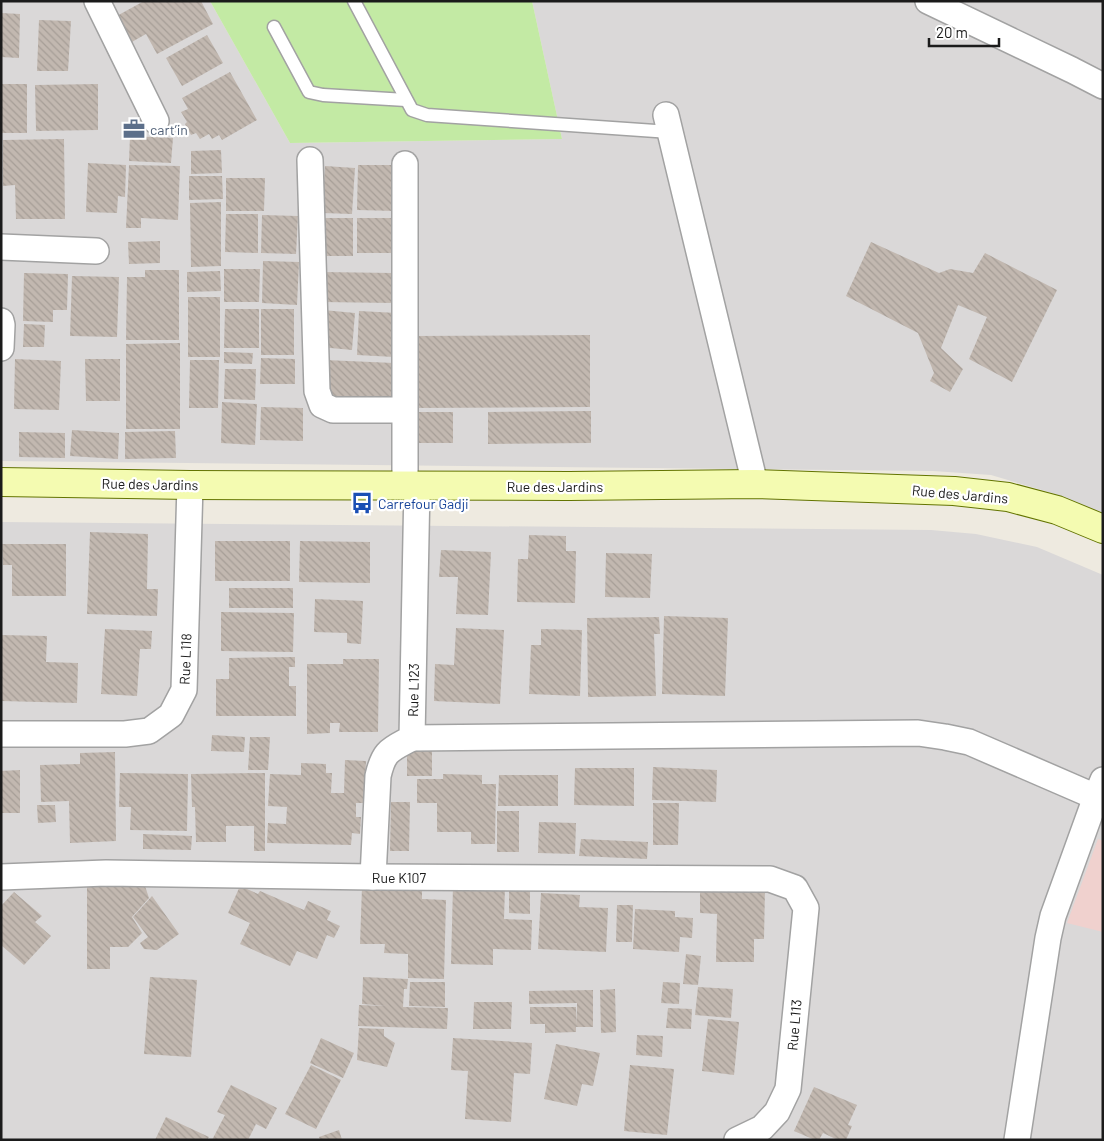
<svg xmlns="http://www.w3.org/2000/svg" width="1104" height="1141" font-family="Barlow,sans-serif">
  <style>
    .residential { fill: #dad8d8 }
    .commercial { fill: #f0d1ce }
    .grass { fill: #c3eaa4 }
    .building { fill: url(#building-back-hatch) }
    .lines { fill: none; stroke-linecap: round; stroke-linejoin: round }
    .lane-casing { stroke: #a2a2a2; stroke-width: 15 }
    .street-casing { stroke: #a2a2a2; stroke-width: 28 }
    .secondary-casing { stroke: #637401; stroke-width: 30 }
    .lane { stroke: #fff; stroke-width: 12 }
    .street { stroke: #fff; stroke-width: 25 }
    .secondary { stroke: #f4fbb1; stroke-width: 28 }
    .labels { text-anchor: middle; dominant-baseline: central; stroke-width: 4.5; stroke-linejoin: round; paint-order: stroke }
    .service-label { font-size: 14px; fill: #4e5e75; stroke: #fff; text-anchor: start }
    .street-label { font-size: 14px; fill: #1b1b1b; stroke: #fff }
    .transit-label { font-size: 14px; fill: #164399; stroke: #fff; text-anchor: start }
  </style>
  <defs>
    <pattern id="building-back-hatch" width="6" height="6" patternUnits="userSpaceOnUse" patternTransform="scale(1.25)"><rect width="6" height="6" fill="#c2b8b0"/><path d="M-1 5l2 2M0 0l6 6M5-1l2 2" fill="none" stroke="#a69e97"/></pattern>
  </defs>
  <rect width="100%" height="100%" fill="#eeeae0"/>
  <g class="residential">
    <path d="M1,1H210L290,143L562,139L532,1H1103V514L1052,493L991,475L933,471L1,461Z"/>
    <path d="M1,522L931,530L976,534L1037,547L1103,575V1140H1Z"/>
  </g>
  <path class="commercial" d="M1098,839L1103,841V932L1067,923Z"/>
  <path class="grass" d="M210,1H532L562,139L290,143Z"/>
  <g class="building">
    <path d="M144,1H201L213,24L157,54L146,34L130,43L115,17Z"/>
    <path d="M1,13L20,14L19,58L1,57Z"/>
    <path d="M39,20L71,21L68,71H37Z"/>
    <path d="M207,35L223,63L182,86L166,58Z"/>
    <path d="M230,72L257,120L222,140L219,135L212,139L209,134L200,139L196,133L191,135L185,124L187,122L181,112L188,109L182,98Z"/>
    <rect x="1" y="84" width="26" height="49"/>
    <path d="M98,84V130L36,131L35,85Z"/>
    <path d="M130,136L173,138L171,163L129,161Z"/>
    <path d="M64,139L65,219H16L15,185L3,186V140Z"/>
    <path d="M221,150L222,173L191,174V151Z"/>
    <path d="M88,163L126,165L125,197L118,196L117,213L86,212Z"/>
    <path d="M129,165L180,166L178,220L141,218V228H126Z"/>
    <path d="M358,165H395V211L357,210Z"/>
    <path d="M325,166L355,168L352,214L322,213Z"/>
    <path d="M189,176H222L223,199L189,200Z"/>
    <path d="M226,178H265L264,211H226Z"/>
    <path d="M221,202V266L191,267L190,203Z"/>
    <path d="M226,214H258V253L225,252Z"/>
    <path d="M262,215L298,216L296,254L261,253Z"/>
    <rect x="324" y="218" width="29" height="38"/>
    <path d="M357,218H394L395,253H357Z"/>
    <path d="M160,241V263L129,264L128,242Z"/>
    <path d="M871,242L939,273L950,269L973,273L985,253L1057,290L1012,382L969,359L987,317L958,305L941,348L963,369L950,392L930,381L934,373L918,333L846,296Z"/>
    <path d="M263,261L299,262L297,305L262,303Z"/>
    <path d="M224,269H260L259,302H224Z"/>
    <path d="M145,270H179V340H126L127,277H145Z"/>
    <path d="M220,271L221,291L187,292V272Z"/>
    <path d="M322,272L393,273V303L321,302Z"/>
    <path d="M24,273L68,274L67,310H53V322L23,321Z"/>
    <path d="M72,276L119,277L117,337L70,336Z"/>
    <rect x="188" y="297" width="32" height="60"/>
    <path d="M225,309H259V348H224Z"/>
    <rect x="261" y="309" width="33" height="46"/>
    <path d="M323,310L355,313L352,350L320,347Z"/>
    <path d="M359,311L397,313L394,357L357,355Z"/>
    <path d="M24,324L45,325L44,347H23Z"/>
    <path d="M590,335V407L413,408V336Z"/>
    <path d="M180,343V429H126V344Z"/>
    <path d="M224,352L253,353L252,364L224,363Z"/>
    <path d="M261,358L295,359V384H260Z"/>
    <path d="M15,359L61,361L59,410L14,409Z"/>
    <path d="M85,359H120V401H86Z"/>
    <path d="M190,360H219L218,408H189Z"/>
    <path d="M325,360L394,363L393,401L324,398Z"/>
    <path d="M225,369H256L255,400L224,399Z"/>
    <path d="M222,402L257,404L255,445L221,443Z"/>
    <path d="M261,407L303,408V441L260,440Z"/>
    <path d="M591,411V443L488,444V412Z"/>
    <rect x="413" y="412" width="40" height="31"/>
    <path d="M72,430L119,433L118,459L70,456Z"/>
    <path d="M175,431L176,458L125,459V432Z"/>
    <path d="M19,432L65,433V458L19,457Z"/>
    <path d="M90,532L148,534L147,589H158L157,616L87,614Z"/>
    <path d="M529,535L566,536V551H576L575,603L517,602L518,559H528Z"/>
    <rect x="215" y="541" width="75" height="40"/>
    <path d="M300,541L370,542V583L299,582Z"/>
    <path d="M2,544H66V596H12V565H3Z"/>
    <path d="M441,550L491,552L488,615L456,614L458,577H439Z"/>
    <path d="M606,553L652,554L650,598L605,597Z"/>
    <rect x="229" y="588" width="64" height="20"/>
    <path d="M315,599L363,601L361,644L347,643V633L314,632Z"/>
    <path d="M221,612L294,613L293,652L221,651Z"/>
    <path d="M664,616L728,618L725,696L662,694Z"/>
    <path d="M659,617L660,634H654L656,696L588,697L587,618Z"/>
    <path d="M456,628L504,630L500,704L434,701L435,664L454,665Z"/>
    <path d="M105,629L152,631L151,649H140L137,696L101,694Z"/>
    <path d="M541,629L582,630L580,696L529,694L531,645H541Z"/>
    <path d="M1,635L47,636L46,662L78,663L77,703L1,701Z"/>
    <path d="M295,657V667H289V686H296V716H216V679H229V658Z"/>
    <path d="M343,659H379L378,732H339L340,723H330V733L307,734V664H343Z"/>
    <path d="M212,735L245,737L244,752L211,751Z"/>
    <path d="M250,737H270L268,770H248Z"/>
    <rect x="407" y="750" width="25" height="26"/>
    <path d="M115,752L116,841L70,843L69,801L41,802L40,765L80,764V753Z"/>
    <path d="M345,760L366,761L364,803H356V817H361L360,834L352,833L351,845L267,843L268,823L286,824L287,807L268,806L270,774L301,775V763L326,764V773H332L331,793H344Z"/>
    <path d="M653,767L717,770L716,802L652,800Z"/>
    <path d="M575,768H634V806L574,805Z"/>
    <path d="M20,770V813H1V771Z"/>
    <path d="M120,773L188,774L187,831L130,830L131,807H119Z"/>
    <path d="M265,773V851H254V826H226V842H196L195,807H192L191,774Z"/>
    <path d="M443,774L482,775V784H496L495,844H471V832H437V803H417V779H443Z"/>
    <path d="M499,775H558V806H498Z"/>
    <path d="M391,802H410L409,851H390Z"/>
    <path d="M653,803H679L678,845H653Z"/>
    <path d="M37,805H55L56,822L38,823Z"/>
    <rect x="497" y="811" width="22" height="41"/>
    <path d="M539,822L576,823L575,854L538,853Z"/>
    <path d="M143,834L192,836L191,850L143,849Z"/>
    <path d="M581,839L648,842L647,859L579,856Z"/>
    <path d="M87,880H143L149,898L132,917L142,933L128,947H110V969H87Z"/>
    <path d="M240,886L258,894L260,891L304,910L308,901L331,911L327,920L340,926L334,938L327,935L317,959L297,951L290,966L240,944L250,923L228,913Z"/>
    <path d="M453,886L505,887L504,919L532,920L531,950L493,949V965L451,964Z"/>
    <path d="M362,887L422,888V899L446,900L444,979L408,978V954L384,953L385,944H360Z"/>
    <path d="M765,888L764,939H754V962H716L717,914L700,913V890Z"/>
    <path d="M509,891H530V914L509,913Z"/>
    <path d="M14,892L42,916L35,922L51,936L24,965L1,945V906Z"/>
    <path d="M541,893L580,895L579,907L608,908L606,952L538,949Z"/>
    <path d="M152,896L179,934L157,950L144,949L140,943L148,937L133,917Z"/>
    <path d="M617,905H633L632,942H616Z"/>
    <path d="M635,909L675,911V917L693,918L692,938L680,937L679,952L633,949Z"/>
    <path d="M686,954L701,956L698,985L683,984Z"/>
    <path d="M150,977L197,980L191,1057L144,1054Z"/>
    <path d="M363,977L408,979L407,989H404L403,1007L448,1008L447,1029L358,1026L359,1005L386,1006L362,1004Z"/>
    <path d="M410,982H445V1007L409,1006Z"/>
    <path d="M663,982L680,983L679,1004L661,1003Z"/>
    <path d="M698,987L733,989L731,1018L695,1015Z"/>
    <path d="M615,989L616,1032L601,1033L600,990Z"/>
    <path d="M593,990V1027H576V1032L545,1033V1024H530V1007H576L577,1025V1003L529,1004V991Z"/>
    <path d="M474,1002H512L511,1029H473Z"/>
    <path d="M668,1008L692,1009L691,1029L666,1028Z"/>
    <path d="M708,1019L739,1022L734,1075L702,1071Z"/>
    <path d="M359,1028L384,1029V1036L395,1043L387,1067L357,1060Z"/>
    <path d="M637,1035L663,1036L662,1057L636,1055Z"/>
    <path d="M321,1038L354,1053L343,1078L310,1063Z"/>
    <path d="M453,1038L532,1043L530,1074L514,1073L511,1122L465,1119L468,1071L451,1070Z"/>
    <path d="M556,1044L600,1053L593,1086L582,1084L577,1106L544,1099Z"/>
    <path d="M311,1065L341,1080L316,1129L285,1114Z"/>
    <path d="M630,1065L674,1069L667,1135L624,1131Z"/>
    <path d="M231,1085L277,1108L266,1129L256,1124L248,1140H212L225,1115L217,1112Z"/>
    <path d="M814,1087L857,1105L848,1125L852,1126L846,1140H838L823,1133L819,1140H815L794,1131Z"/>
    <path d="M166,1117L209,1137L207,1140H155Z"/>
    <path d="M339,1130L342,1140H320L319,1137Z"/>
  </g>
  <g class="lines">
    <g class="lane-casing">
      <g id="lane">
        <path d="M354,1L412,110L427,115L670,132"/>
        <path d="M274,27L309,92L323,95L406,100"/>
      </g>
    </g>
    <g class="street-casing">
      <g id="street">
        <path d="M97,1L156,121"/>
        <path d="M928,1L1072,70L1103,86"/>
        <path d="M666,115L755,484"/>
        <path d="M310,160L317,391L322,405L333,410H404"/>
        <path d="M1,247L96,251"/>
        <path d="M1,321L2,325L1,348"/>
        <path d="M405,485V164"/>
        <path d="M1,734H125L149,731L171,715L184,690L190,485"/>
        <path d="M412,738L918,733L945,737L969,742L1096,797"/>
        <path d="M1,877L106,873L373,877L770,879L795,888L806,908L788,1089L777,1112L762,1128L737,1140"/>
        <path d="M373,877L378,776C384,750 390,750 412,738L417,485"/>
        <path d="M1017,1140L1048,938L1053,916L1096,797L1103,780"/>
      </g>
    </g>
    <g class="secondary-casing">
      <path id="secondary" d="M1,482L190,485L569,486L755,484L954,491L1008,497L1057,510L1103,529"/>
    </g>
    <use href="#lane" class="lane"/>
    <use href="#street" class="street"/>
    <use href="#secondary" class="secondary"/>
  </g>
  <defs>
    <g id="office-bare" transform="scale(1.725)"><path d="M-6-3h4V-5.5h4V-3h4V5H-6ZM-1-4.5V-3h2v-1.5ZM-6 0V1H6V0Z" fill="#5c6f8a" stroke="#fff" stroke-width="2.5" paint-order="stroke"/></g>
    <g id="bus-bare" transform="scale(1.725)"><path d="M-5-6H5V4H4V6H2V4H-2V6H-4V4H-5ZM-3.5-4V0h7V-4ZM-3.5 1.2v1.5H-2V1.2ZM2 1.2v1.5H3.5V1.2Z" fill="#1a4fb4" stroke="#fff" stroke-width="2.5" paint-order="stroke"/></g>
  </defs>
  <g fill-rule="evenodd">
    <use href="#office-bare" x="134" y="129"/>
    <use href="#bus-bare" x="362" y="503"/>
  </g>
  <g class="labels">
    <g class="service-label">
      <text x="150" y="129">cart’in</text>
    </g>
    <g class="street-label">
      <text transform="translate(150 484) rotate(1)">Rue des Jardins</text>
      <text x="555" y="486">Rue des Jardins</text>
      <text transform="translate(960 494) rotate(5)">Rue des Jardins</text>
      <text transform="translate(185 659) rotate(-88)">Rue L118</text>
      <text transform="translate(413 690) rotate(-89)">Rue L123</text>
      <text x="399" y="877">Rue K107</text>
      <text transform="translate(794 1025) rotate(-85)">Rue L113</text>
    </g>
    <g class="transit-label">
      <text x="378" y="503">Carrefour Gadji</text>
    </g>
  </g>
  <rect width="1104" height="1141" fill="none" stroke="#1b1b1b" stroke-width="5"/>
  <path d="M929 38v8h70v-8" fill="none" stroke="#1b1b1b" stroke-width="2.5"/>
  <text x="936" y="38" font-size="15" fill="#1b1b1b" stroke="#ffffff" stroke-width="4" paint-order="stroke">20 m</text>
</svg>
